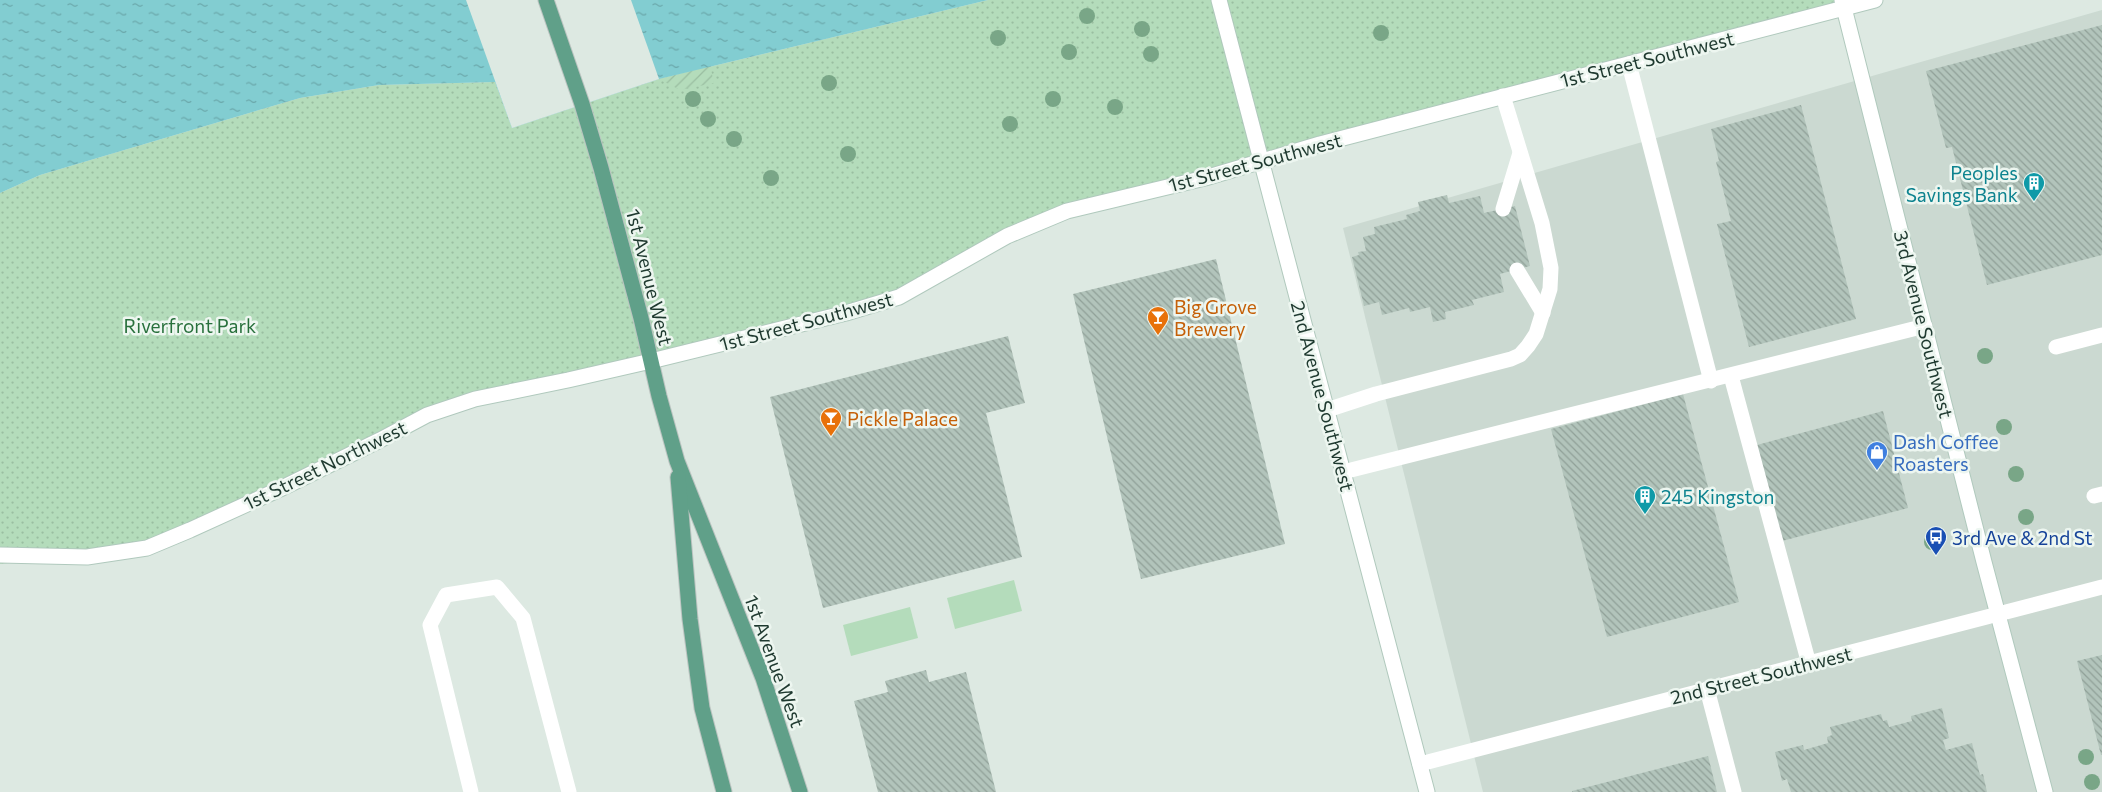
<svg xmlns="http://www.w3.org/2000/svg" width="2102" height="792" font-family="Commissioner,sans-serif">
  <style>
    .built { fill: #cbd9d1 }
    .park { fill: url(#park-dots) }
    .garden { fill: url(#garden-furrows) }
    .pitch { fill: #b4dcbb }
    .water { fill: url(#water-ripples) }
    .pier { fill: #dde9e2 }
    .building { fill: url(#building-back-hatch) }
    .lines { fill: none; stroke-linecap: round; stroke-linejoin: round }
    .secondary-casing { stroke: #b0c9bd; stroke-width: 17 }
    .primary-casing { stroke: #bcc4c1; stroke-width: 17 }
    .service { stroke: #fff; stroke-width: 15 }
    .tertiary { stroke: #fff; stroke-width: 15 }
    .secondary { stroke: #fff; stroke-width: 15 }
    .primary { stroke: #60a089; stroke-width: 15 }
    .tree { fill: #79a687 }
    .labels { text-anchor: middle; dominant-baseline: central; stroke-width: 5; stroke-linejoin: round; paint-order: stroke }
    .street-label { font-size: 19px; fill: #1e392f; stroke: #edf6f0 }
    .culture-label { font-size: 19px; fill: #0d838f; stroke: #edf6f0; text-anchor: end }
    .food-label { font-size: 19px; fill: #c56008; stroke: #edf6f0; text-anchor: start }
    .park-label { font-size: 19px; fill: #28703c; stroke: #edf6f0 }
    .shop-label { font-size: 19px; fill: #366cbe; stroke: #edf6f0; text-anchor: start }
    .transit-label { font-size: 19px; fill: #164399; stroke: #edf6f0; text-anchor: start }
  </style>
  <defs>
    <pattern id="park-dots" width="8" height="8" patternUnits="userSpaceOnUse" patternTransform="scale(1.25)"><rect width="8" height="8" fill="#b4dcbb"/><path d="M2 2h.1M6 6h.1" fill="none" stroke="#9abea1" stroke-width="1.8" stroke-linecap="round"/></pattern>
    <pattern id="garden-furrows" width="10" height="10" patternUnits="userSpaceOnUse" patternTransform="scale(1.25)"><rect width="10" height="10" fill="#b4dcbb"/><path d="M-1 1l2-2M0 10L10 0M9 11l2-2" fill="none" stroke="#9abea1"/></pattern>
    <pattern id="water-ripples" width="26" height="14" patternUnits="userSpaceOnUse" patternTransform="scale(1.25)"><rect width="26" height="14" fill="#82cdd1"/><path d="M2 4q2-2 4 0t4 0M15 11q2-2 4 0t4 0" fill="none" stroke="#6aa7aa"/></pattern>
    <pattern id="building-back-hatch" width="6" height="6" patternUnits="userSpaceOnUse" patternTransform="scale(1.25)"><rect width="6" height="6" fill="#b2c4bb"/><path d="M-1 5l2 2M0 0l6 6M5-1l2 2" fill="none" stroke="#90a098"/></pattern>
  </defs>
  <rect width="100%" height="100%" fill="#dde9e2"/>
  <path class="built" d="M2102,10V792H1483L1343,228Z"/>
  <path class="park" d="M988,0H1875L1067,211L899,297L475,399L147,548L0,564V193L40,175L300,98L379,85L495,82L512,128L659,79Z"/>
  <path class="garden" d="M710,66L714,83L680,90L659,79Z"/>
  <g class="pitch">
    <path d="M1014,580L1022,611L955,629L947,598Z"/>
    <path d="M910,607L918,638L851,656L843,625Z"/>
  </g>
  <path class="water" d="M0,0H988L659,79L512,128L495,82L379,85L300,98L40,175L0,193Z"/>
  <path class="pier" d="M466,0H631L659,79L512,128Z"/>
  <g class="building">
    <path d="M2102,25V255L1987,285L1952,147L1946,148L1926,71Z"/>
    <path d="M1801,105L1856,319L1749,347L1717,224L1731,221L1716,162L1719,161L1711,129Z"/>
    <path d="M1447,195L1449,203L1480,196L1484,213L1515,206L1530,266L1500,274L1504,292L1472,300L1474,305L1445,312L1446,319L1433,322L1430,307L1410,312L1409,308L1382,315L1379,302L1364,306L1352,257L1359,255L1358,252L1366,251L1363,237L1375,234L1374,227L1407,219L1406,215L1420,211L1418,202Z"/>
    <path d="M1216,259L1285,544L1141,579L1073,294Z"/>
    <path d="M1008,336L1025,403L986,413L1022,557L823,608L770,397Z"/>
    <path d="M1683,394L1739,602L1607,637L1551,429Z"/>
    <path d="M1883,411L1908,508L1782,541L1757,445Z"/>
    <path d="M2102,655V755H2101L2077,661Z"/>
    <path d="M926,670L929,682L966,672L996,792H878L854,701L888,692L885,681Z"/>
    <path d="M1942,708L1949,738L1943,740L1946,750L1972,743L1980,775L1983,774L1987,792H1791L1787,779L1782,781L1775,752L1803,745L1804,750L1828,743L1827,737L1832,735L1830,727L1881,714L1883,721L1887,720L1889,727L1912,721L1911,716Z"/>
    <path d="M1708,756L1717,792H1572V791Z"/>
  </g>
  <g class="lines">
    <g class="secondary-casing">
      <g id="secondary">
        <path d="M1219,0L1427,792"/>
        <path d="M1842,0L1984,562L2045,792"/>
        <path d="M0,555L87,557L147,548L190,530L280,489L380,440L427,415L475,399L568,380L651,361L846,313L899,297L1007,236L1067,211L1205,178L1320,144L1875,0"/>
      </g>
    </g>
    <g class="primary-casing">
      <g id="primary">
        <path d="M546,0L582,104L601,168L641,318L659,396L677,461L763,678L800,792"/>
        <path d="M678,477L690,619L702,708L724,792"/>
      </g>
    </g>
    <g class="service">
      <path d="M1629,64L1711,381"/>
      <path d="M1503,209L1520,153"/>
      <path d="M1517,270L1543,313"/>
      <path d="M2056,347L2102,335"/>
      <path d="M1731,376L1809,664"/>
      <path d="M1327,410L1376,394L1511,359L1520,355L1528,346L1536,334L1550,289L1551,268L1542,223L1503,96"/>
      <path d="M1343,472L1925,326"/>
      <path d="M2094,496L2102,494"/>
      <path d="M1707,689L1734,792"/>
      <path d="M471,792L430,625L446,595L497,587L523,618L569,792"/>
    </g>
    <path class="tertiary" d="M1420,764L2102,587"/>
    <use href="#secondary" class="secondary"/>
    <use href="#primary" class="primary"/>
  </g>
  <g class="tree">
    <circle cx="1087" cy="16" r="8"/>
    <circle cx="1142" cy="29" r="8"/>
    <circle cx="1381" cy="33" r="8"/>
    <circle cx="998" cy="38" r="8"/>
    <circle cx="1069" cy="52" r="8"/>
    <circle cx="1151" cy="54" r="8"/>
    <circle cx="829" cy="83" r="8"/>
    <circle cx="693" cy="99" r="8"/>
    <circle cx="1053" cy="99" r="8"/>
    <circle cx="1115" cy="107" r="8"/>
    <circle cx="708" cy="119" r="8"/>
    <circle cx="1010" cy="124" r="8"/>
    <circle cx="734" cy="139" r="8"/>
    <circle cx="848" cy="154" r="8"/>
    <circle cx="771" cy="178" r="8"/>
    <circle cx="1985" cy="356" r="8"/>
    <circle cx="2004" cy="427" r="8"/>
    <circle cx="2016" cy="474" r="8"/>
    <circle cx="2026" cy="517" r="8"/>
    <circle cx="1932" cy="542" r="8"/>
    <circle cx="2086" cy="757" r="8"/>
    <circle cx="2092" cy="782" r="8"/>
  </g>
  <defs>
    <g id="building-pin" transform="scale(1.125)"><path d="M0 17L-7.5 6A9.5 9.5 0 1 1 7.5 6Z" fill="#0f9aa8" stroke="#edf6f0"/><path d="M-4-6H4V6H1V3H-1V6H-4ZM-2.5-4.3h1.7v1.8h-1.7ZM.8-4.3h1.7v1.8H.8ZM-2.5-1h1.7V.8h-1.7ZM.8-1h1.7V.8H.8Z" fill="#fff"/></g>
    <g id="bar-pin" transform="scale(1.125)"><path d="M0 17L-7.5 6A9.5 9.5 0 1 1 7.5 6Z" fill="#e8710a" stroke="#edf6f0"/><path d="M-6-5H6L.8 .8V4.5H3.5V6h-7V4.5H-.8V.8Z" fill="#fff"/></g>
    <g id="shop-pin" transform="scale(1.125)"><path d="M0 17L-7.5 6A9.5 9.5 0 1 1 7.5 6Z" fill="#3f7fe0" stroke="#edf6f0"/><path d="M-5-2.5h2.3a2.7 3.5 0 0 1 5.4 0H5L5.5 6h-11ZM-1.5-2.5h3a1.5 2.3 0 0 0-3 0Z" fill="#fff"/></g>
    <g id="bus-pin" transform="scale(1.125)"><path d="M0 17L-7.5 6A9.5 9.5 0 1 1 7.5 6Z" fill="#1a4fb4" stroke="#edf6f0"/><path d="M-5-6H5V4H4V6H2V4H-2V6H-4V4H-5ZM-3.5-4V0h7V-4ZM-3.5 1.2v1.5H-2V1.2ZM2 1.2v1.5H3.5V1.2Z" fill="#fff"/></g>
  </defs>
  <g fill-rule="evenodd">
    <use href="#building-pin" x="2034" y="183"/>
    <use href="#bar-pin" x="1158" y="317"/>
    <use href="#bar-pin" x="831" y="418"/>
    <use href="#shop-pin" x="1877" y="452"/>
    <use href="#building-pin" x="1645" y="496"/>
    <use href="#bus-pin" x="1936" y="537"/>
  </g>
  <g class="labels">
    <g class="street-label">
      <text transform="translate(1647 59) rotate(-14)">1st Street Southwest</text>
      <text transform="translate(1255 162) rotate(-15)">1st Street Southwest</text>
      <text transform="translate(650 277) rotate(76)">1st Avenue West</text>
      <text transform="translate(806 321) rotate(-15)">1st Street Southwest</text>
      <text transform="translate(1924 324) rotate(76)">3rd Avenue Southwest</text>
      <text transform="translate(1323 396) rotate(75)">2nd Avenue Southwest</text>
      <text transform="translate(325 465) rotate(-26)">1st Street Northwest</text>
      <text transform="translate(775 661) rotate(70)">1st Avenue West</text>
      <text transform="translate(1761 675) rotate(-14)">2nd Street Southwest</text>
    </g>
    <g class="culture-label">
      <text x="2018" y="172">Peoples<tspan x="2018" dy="22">Savings Bank</tspan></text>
      <text x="1661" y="496" text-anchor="start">245 Kingston</text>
    </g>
    <g class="food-label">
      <text x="1174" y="306">Big Grove<tspan x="1174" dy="22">Brewery</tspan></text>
      <text x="847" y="418">Pickle Palace</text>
    </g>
    <g class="park-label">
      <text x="190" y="325">Riverfront Park</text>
    </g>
    <g class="shop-label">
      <text x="1893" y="441">Dash Coffee<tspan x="1893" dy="22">Roasters</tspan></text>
    </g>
    <g class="transit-label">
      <text x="1952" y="537">3rd Ave &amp; 2nd St</text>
    </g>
  </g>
</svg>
